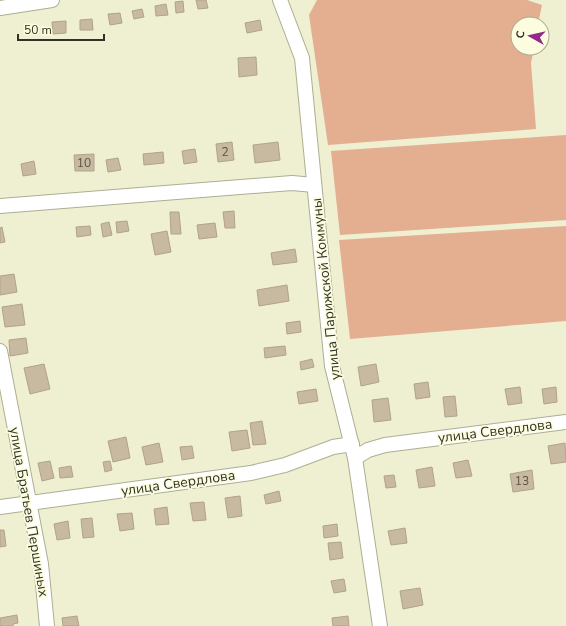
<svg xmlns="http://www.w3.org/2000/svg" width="566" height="626" font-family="'Nunito Sans',sans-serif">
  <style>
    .green { fill: #e3af90 }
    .building { fill: #c8b9a1; stroke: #b1a38b }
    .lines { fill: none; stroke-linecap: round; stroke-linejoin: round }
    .street-casing { stroke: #aeae93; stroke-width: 16 }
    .street { stroke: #fff; stroke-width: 14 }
    .labels { text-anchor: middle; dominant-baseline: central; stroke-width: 3.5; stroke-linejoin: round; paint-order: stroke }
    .number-label { font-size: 12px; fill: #575345 }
    .street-label { font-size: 14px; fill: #313126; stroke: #fcfcdf }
  </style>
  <rect width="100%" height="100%" fill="#efefd2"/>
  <g class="green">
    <path d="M317,0H527L542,5L538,24H518V48H534L531,63L536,129L328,145L309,15Z"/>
    <path d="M566,135V220L340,235L331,151Z"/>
    <path d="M566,226V321L350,339L339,240Z"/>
  </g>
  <g class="building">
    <path d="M196,0H206L208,8L198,9Z"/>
    <path d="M183,1L184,12L176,13L175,2Z"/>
    <path d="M166,4L168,15L156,16L155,6Z"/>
    <path d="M142,9L144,17L134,19L132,11Z"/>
    <path d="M120,13L122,23L110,25L108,14Z"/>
    <path d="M92,19L93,30H80V20Z"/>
    <path d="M260,20L262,30L247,33L245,23Z"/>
    <path d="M66,21V33L53,34L52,22Z"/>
    <path d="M256,57L257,75L239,77L238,58Z"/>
    <path d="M232,142L234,160L218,162L216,144Z"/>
    <path d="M278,142L280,160L255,163L253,145Z"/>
    <path d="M195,149L197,162L184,164L182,151Z"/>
    <path d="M163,152L164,163L144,165L143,154Z"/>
    <path d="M94,154V171H75L74,155Z"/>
    <path d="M118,158L121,170L108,172L106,160Z"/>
    <path d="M34,161L36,174L23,176L21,164Z"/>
    <path d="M234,211L235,228H225L223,212Z"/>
    <path d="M170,212H179L181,234H171Z"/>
    <path d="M127,221L129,231L117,233L116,222Z"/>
    <path d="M109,222L112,235L103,237L101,224Z"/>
    <path d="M215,223L217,237L199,239L197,225Z"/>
    <path d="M90,226L91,235L77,237L76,227Z"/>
    <path d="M2,227L5,242L0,243V228Z"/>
    <path d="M167,231L171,252L155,255L151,234Z"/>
    <path d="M295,249L297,262L273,265L271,253Z"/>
    <path d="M14,274L17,292L0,295V276Z"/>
    <path d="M287,285L289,301L259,306L257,290Z"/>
    <path d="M22,304L25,325L5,327L2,307Z"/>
    <path d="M300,321L301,332L287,334L286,323Z"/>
    <path d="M26,338L28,353L10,356L9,340Z"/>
    <path d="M285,346L286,355L265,358L264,348Z"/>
    <path d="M312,359L314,367L301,370L300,362Z"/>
    <path d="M44,364L50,389L30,394L24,368Z"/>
    <path d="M376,364L379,382L361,386L358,367Z"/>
    <path d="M428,382L430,397L416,399L414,384Z"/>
    <path d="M520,387L522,403L508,405L505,389Z"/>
    <path d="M556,387L557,402L544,404L542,389Z"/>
    <path d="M316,389L318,401L299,404L297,392Z"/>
    <path d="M455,396L457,416L445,417L443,397Z"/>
    <path d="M388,398L391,420L374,422L372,400Z"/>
    <path d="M262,421L266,444L253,445L250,423Z"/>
    <path d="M247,430L250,448L232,451L229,432Z"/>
    <path d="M126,437L130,458L113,462L108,441Z"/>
    <path d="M159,443L163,462L146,465L142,447Z"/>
    <path d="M565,443L566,462L551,464L548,446Z"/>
    <path d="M192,446L194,458L182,460L180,447Z"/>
    <path d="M468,460L472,476L456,478L453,463Z"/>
    <path d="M50,461L54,478L42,481L38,463Z"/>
    <path d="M110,461L112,470L105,472L103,462Z"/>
    <path d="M71,466L73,477L60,478L59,468Z"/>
    <path d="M432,467L435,486L419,488L416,470Z"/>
    <path d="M532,470L534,489L513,492L510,474Z"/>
    <path d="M394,475L396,487L386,488L384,476Z"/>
    <path d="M279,491L281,501L266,504L264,495Z"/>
    <path d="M240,496L242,516L228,518L225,498Z"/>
    <path d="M204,502L206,520L193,521L190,503Z"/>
    <path d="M167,507L169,524L156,525L154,509Z"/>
    <path d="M132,513L134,529L120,531L117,514Z"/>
    <path d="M92,518L94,537L83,538L81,519Z"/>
    <path d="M68,521L70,538L57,540L54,524Z"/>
    <path d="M337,524L338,536L324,538L323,526Z"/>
    <path d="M405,528L407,543L391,545L388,531Z"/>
    <path d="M0,530H4L6,546L0,547Z"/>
    <path d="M341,542L343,558L330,560L328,543Z"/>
    <path d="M344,579L346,591L334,593L331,581Z"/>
    <path d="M420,588L423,605L403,609L400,591Z"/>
    <path d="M17,615L18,623L13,624V626H0V618Z"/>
    <path d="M77,616L79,626H63L62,618Z"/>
    <path d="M348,616L349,626H333L332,618Z"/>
  </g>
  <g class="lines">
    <g class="street-casing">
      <g id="street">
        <path d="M280,0L302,58L332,366L355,458L380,626"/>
        <path d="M0,8L52,0"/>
        <path d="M0,206L292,183L314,185"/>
        <path d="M0,351L41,564L47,626"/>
        <path d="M355,458L368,450L385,445L566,422"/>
        <path d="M0,507L251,473L285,465L333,447L352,444"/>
      </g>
    </g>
    <use href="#street" class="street"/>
  </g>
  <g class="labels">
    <g class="number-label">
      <text x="225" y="152">2</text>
      <text x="84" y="163">10</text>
      <text x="522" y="481">13</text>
    </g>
    <g class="street-label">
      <text transform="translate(326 289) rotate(-96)">улица Парижской Коммуны</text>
      <text transform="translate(495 431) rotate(-7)">улица Свердлова</text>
      <text transform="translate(178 483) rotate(-8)">улица Свердлова</text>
      <text transform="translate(29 512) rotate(80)">улица Братьев Першиных</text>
    </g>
  </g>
  <g transform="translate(530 36) rotate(278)"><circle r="19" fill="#fcfcdf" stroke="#abab95"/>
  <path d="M0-3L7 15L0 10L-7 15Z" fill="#93298c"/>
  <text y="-6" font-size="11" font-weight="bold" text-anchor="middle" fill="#313126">С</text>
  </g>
  <path d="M18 34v6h86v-6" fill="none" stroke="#313126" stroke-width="2"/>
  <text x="24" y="34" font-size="12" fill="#313126" stroke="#fcfcdf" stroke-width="3" paint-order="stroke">50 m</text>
</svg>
